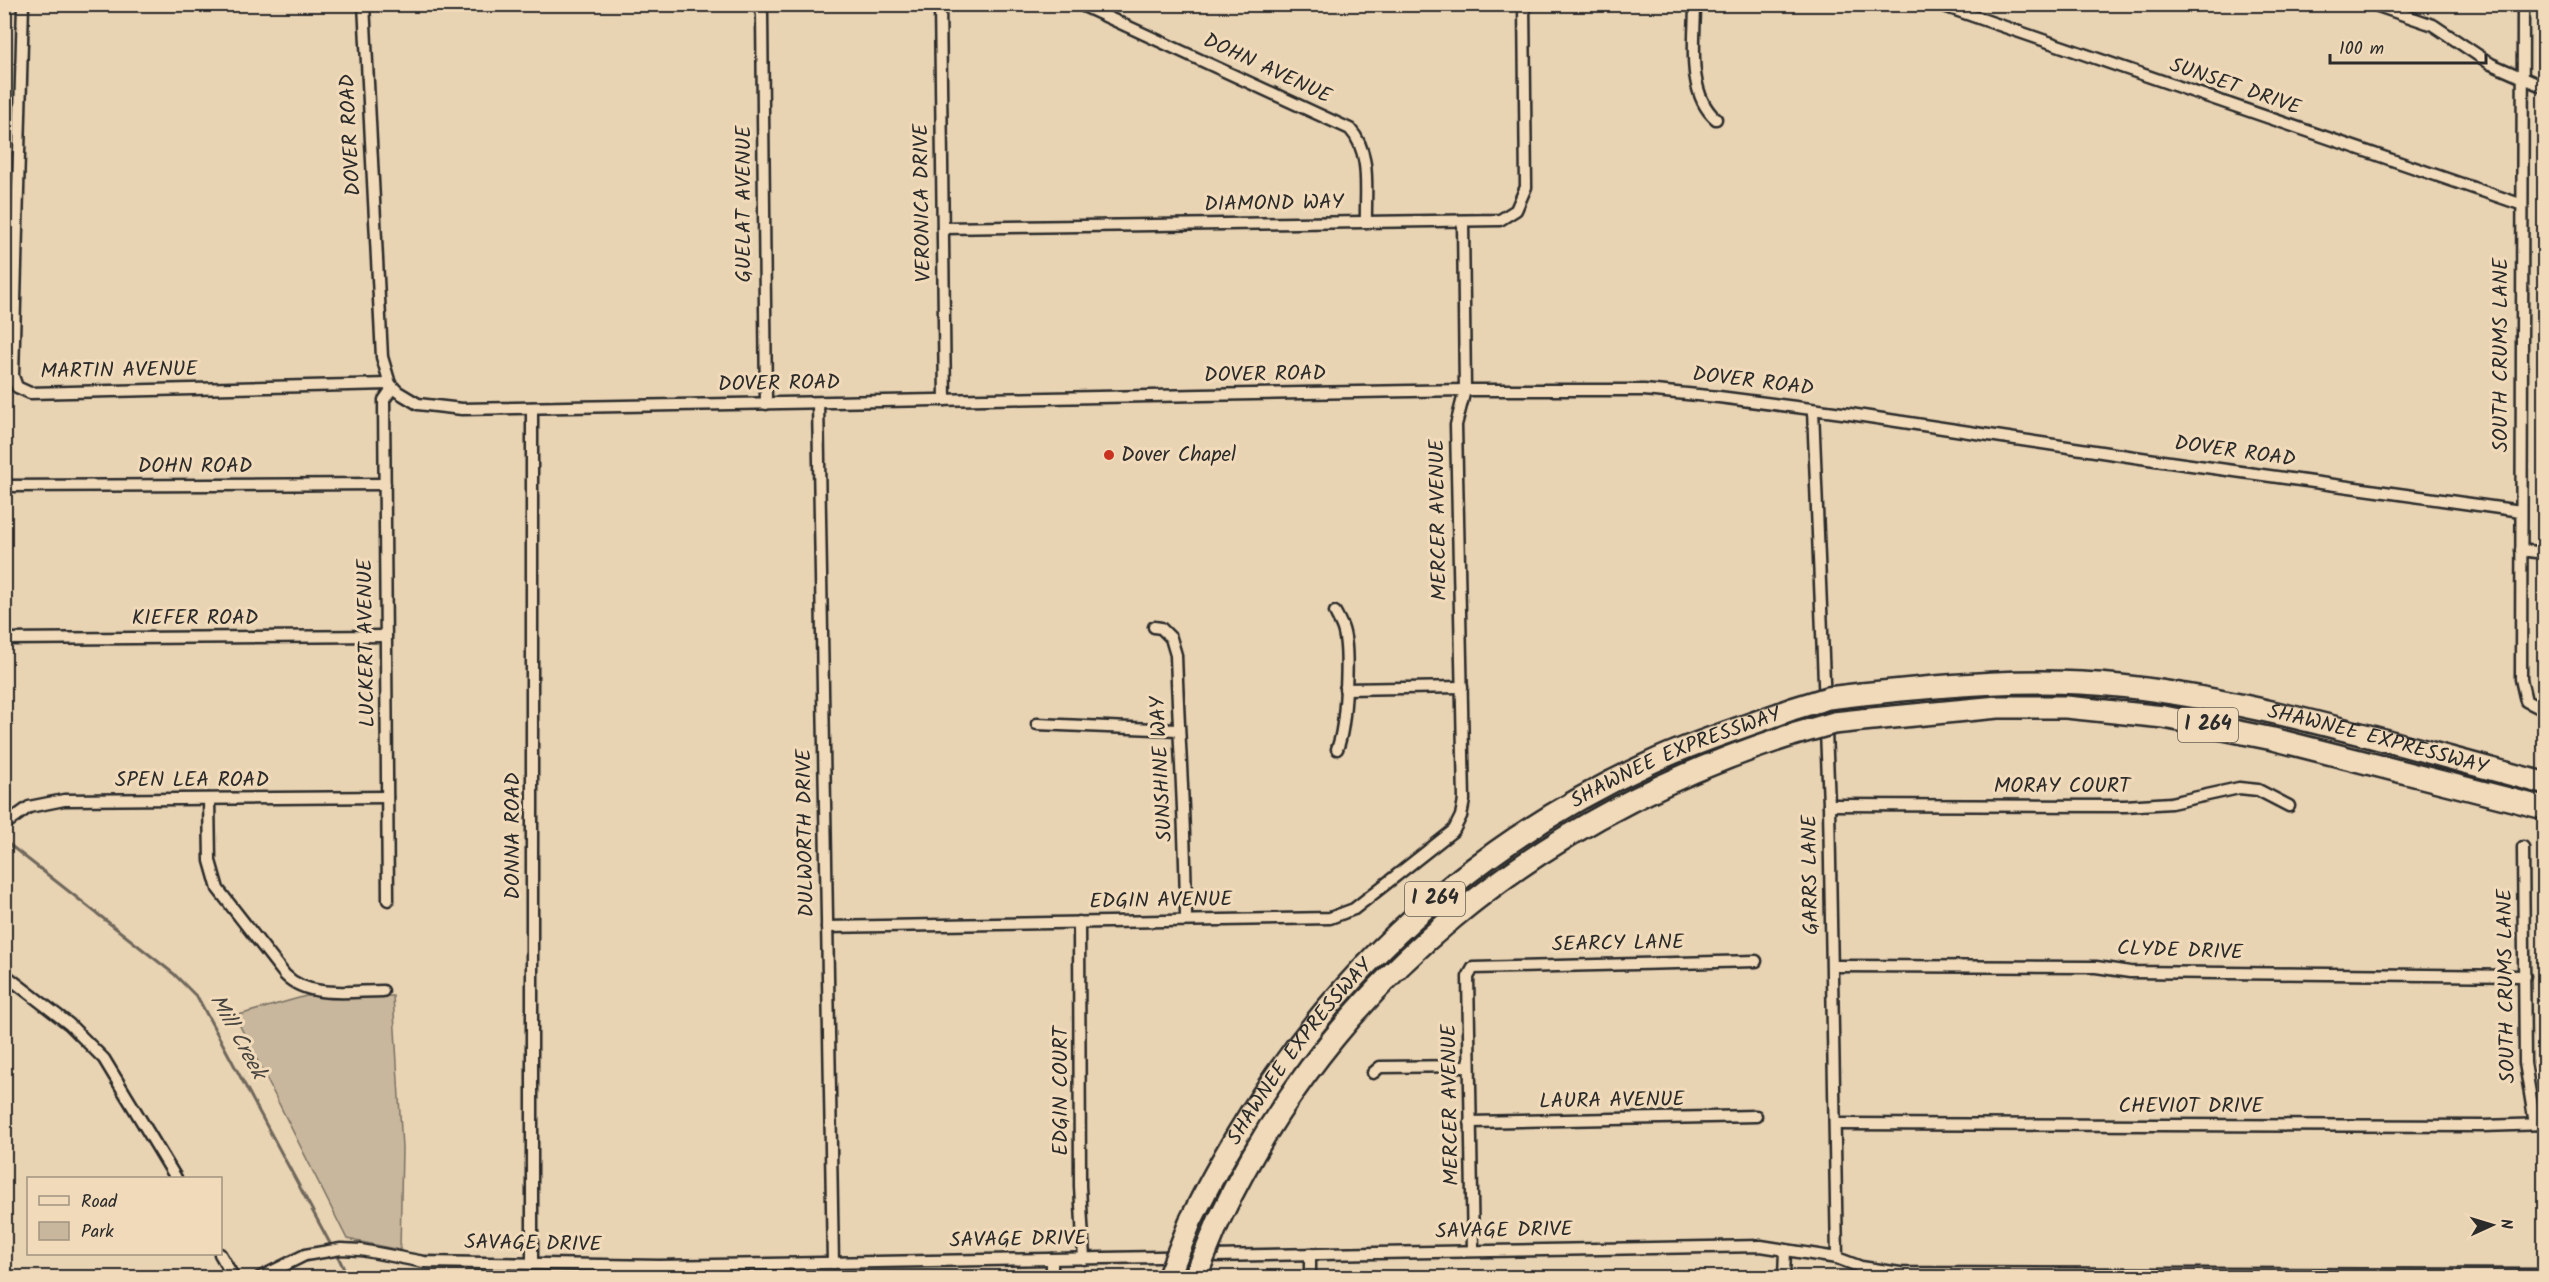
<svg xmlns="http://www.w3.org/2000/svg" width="2549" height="1282" font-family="Kalam,sans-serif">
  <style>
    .green { fill: #c8b79c; stroke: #7a7164; stroke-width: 1.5 }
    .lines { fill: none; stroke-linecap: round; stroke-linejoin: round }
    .stream { stroke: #6f685c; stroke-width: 3 }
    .minor-casing { stroke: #2b2b2b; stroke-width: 15 }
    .motorway-casing { stroke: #2b2b2b; stroke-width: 26 }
    .minor { stroke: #f0dab9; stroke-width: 10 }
    .motorway { stroke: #f0dab9; stroke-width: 21 }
    .motorway-bridge-casing { stroke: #2b2b2b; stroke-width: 26; stroke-linecap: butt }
    .motorway-bridge { stroke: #f0dab9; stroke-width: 21 }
    .poi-dot { fill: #c8321e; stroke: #f0dab9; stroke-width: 2 }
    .labels { text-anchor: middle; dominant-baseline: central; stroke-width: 6; stroke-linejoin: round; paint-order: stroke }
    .shield { fill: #f0dab9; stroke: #666056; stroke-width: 1.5 }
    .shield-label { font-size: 20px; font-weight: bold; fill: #2b2b2b }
    .street-label { font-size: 21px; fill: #2b2b2b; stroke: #f0dab9 }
    .poi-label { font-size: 21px; fill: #2b2b2b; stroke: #f0dab9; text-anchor: start }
    .water-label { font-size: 22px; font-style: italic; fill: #484440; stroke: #f0dab9 }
  </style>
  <rect width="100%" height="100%" fill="#e8d3b3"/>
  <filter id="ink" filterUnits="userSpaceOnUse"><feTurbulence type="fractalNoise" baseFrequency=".0167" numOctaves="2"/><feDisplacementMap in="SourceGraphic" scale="12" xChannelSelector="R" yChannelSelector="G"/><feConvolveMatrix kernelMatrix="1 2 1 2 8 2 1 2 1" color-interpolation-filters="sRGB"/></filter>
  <g filter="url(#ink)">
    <path class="green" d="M306,996H393L402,1148L400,1250L347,1239L235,1016Z"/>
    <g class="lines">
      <g class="stream">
        <path d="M6,842L174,974L198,998L332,1247"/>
        <path d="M336,1252L348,1278"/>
      </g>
      <g class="minor-casing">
        <g id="minor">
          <path d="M23,4L13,376L17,387L30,393L390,384"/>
          <path d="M364,4L382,357L390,384L398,392L418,404L462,409L1465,390H1644L1719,397L1850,414L2141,458L2521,511"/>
          <path d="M758,4L762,14L766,404"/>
          <path d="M940,4L945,400"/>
          <path d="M1079,4L1350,129C1372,153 1365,192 1366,222"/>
          <path d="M1695,4C1695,40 1686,93 1716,119"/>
          <path d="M1938,4L2520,204"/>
          <path d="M2372,4L2433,25L2491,64L2544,87"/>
          <path d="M2523,4L2521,679L2526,701L2544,710"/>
          <path d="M943,228L1500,220L1516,210L1526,187L1524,4"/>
          <path d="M818,403L833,1263"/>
          <path d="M1813,410L1829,805L1837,1258"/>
          <path d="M4,486L385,484"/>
          <path d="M2521,550L2544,553"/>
          <path d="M1335,612C1338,618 1341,623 1343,629C1350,650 1346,728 1337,749"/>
          <path d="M1154,627L1161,628L1171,638L1176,655C1179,743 1186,832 1186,920"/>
          <path d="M4,639L386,636"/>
          <path d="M1345,689L1462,687"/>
          <path d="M1037,724L1178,730"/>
          <path d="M209,799L210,861L218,889L285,975C309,999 351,991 383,991"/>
          <path d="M1829,805L2125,806L2171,803L2239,788L2258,790L2289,806"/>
          <path d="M4,825L29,807L64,800L387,797"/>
          <path d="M2523,847L2525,1063L2535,1124"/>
          <path d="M388,900L384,400L393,387"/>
          <path d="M1079,922L1080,1186L1084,1259"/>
          <path d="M827,927L1330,918L1354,909L1454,830L1461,816L1464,800L1456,425L1465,390L1463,221"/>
          <path d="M1833,966L2096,967L2130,972L2525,976"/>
          <path d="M4,974L69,1024L104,1059L176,1178"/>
          <path d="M1373,1073L1380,1067L1469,1066"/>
          <path d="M1470,1122L1756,1116"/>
          <path d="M1836,1124L2483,1126L2544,1124"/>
          <path d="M1473,1250L1468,977L1473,968L1756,961"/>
          <path d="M220,1254L234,1278"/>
          <path d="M1310,1254V1278"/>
          <path d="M1052,1259V1278"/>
          <path d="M532,1264V408"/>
          <path d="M259,1278L305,1255L341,1249L361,1250L424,1262L659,1266L1761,1246L1837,1258L1861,1267L1900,1273L2544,1275"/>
          <path d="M1784,1278L1785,1250"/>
        </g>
      </g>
      <g class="motorway-casing">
        <g id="motorway">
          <path id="s1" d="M1862,694C1948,685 2034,677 2120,686C2262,701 2407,748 2544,783"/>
          <path d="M1862,720L1998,707H2066L2164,717L2273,739L2544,808"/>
          <path id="s2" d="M1191,1220C1293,1013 1441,859 1652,762C1697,741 1745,727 1792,709"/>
          <path d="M1219,1220C1334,978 1539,816 1792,735"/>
        </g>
      </g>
      <use href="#minor" class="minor"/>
      <use href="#motorway" class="motorway"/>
      <g class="motorway-bridge-casing">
        <g id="motorway-bridge">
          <path d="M1792,709L1828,698L1862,694"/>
          <path d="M1792,735L1834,723L1862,720"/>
          <path d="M1168,1278L1191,1220"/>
          <path d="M1195,1278L1219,1220"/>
        </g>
      </g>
      <use href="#motorway-bridge" class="motorway-bridge"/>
    </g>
  </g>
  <circle class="poi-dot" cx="1109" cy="455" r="6"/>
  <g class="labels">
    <g class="shield">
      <rect x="2178" y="708" width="60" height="34" rx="4.5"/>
      <rect x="1405" y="882" width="60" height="34" rx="4.5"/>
    </g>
    <g class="shield-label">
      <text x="2208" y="725">I 264</text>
      <text x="1435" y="899">I 264</text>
    </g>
    <g class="street-label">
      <text transform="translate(1267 69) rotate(25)">DOHN AVENUE</text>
      <text transform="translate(2235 87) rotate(19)">SUNSET DRIVE</text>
      <text transform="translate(351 135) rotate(-93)">DOVER ROAD</text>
      <text transform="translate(923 203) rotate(-91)">VERONICA DRIVE</text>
      <text transform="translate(744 204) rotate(-90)">GUELAT AVENUE</text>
      <text transform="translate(1274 204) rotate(-1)">DIAMOND WAY</text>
      <text transform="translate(2501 355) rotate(-90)">SOUTH CRUMS LANE</text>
      <text transform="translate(119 371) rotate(-1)">MARTIN AVENUE</text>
      <text transform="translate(1265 375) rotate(-1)">DOVER ROAD</text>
      <text transform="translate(1753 382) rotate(7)">DOVER ROAD</text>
      <text transform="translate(779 384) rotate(-1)">DOVER ROAD</text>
      <text transform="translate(2235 452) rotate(8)">DOVER ROAD</text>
      <text x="195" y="466">DOHN ROAD</text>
      <text transform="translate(1439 520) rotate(-91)">MERCER AVENUE</text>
      <text x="195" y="618">KIEFER ROAD</text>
      <text transform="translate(367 643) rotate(-91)">LUCKERT AVENUE</text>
      <text stroke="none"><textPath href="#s1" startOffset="522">SHAWNEE EXPRESSWAY</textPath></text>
      <text stroke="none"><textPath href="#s2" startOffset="687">SHAWNEE EXPRESSWAY</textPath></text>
      <text transform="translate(1162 769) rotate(-93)">SUNSHINE WAY</text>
      <text x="192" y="780">SPEN LEA ROAD</text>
      <text x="2062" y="786">MORAY COURT</text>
      <text transform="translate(806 833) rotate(-91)">DULWORTH DRIVE</text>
      <text transform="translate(513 836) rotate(-90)">DONNA ROAD</text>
      <text transform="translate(1811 875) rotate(-91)">GARRS LANE</text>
      <text transform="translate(1161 901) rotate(-1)">EDGIN AVENUE</text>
      <text transform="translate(1618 944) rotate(-1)">SEARCY LANE</text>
      <text transform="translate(2180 951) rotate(2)">CLYDE DRIVE</text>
      <text transform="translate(2507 986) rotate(-91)">SOUTH CRUMS LANE</text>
      <text stroke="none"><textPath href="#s2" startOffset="201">SHAWNEE EXPRESSWAY</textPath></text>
      <text transform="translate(1061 1091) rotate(-90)">EDGIN COURT</text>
      <text transform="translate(1612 1101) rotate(-1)">LAURA AVENUE</text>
      <text transform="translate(1451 1105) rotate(-91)">MERCER AVENUE</text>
      <text x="2191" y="1106">CHEVIOT DRIVE</text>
      <text transform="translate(1504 1231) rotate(-1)">SAVAGE DRIVE</text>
      <text transform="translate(1018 1240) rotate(-1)">SAVAGE DRIVE</text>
      <text transform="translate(533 1244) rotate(1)">SAVAGE DRIVE</text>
    </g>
    <g class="poi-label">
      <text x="1121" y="455">Dover Chapel</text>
    </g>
    <g class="water-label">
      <text transform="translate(237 1037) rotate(61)">Mill Creek</text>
    </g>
  </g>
  <rect width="2549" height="1282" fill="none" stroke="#f0dab9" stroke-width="24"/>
  <rect x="12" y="12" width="2525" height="1258" fill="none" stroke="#2b2b2b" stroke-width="2" filter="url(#ink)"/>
  <rect x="27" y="1177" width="195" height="78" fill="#f0dab9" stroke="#a19480" stroke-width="1.5"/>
  <rect x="39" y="1196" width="30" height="9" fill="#f0dab9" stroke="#a19480" stroke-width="1.5"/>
  <text x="81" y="1207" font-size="18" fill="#2b2b2b">Road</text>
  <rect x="39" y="1222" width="30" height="18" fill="#c8b79c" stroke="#a19480" stroke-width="1.5"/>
  <text x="81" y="1237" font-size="18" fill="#2b2b2b">Park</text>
  <g transform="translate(2492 1225) rotate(86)" stroke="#f0dab9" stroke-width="4.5" paint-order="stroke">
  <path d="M0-4.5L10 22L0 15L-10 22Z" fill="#2b2b2b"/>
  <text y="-9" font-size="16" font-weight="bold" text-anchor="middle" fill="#2b2b2b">N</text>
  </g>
  <path d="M2330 54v9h156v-9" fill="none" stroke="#2b2b2b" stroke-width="3"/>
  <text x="2339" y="54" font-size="18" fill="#2b2b2b" stroke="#f0dab9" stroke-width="4.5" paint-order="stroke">100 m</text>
</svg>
